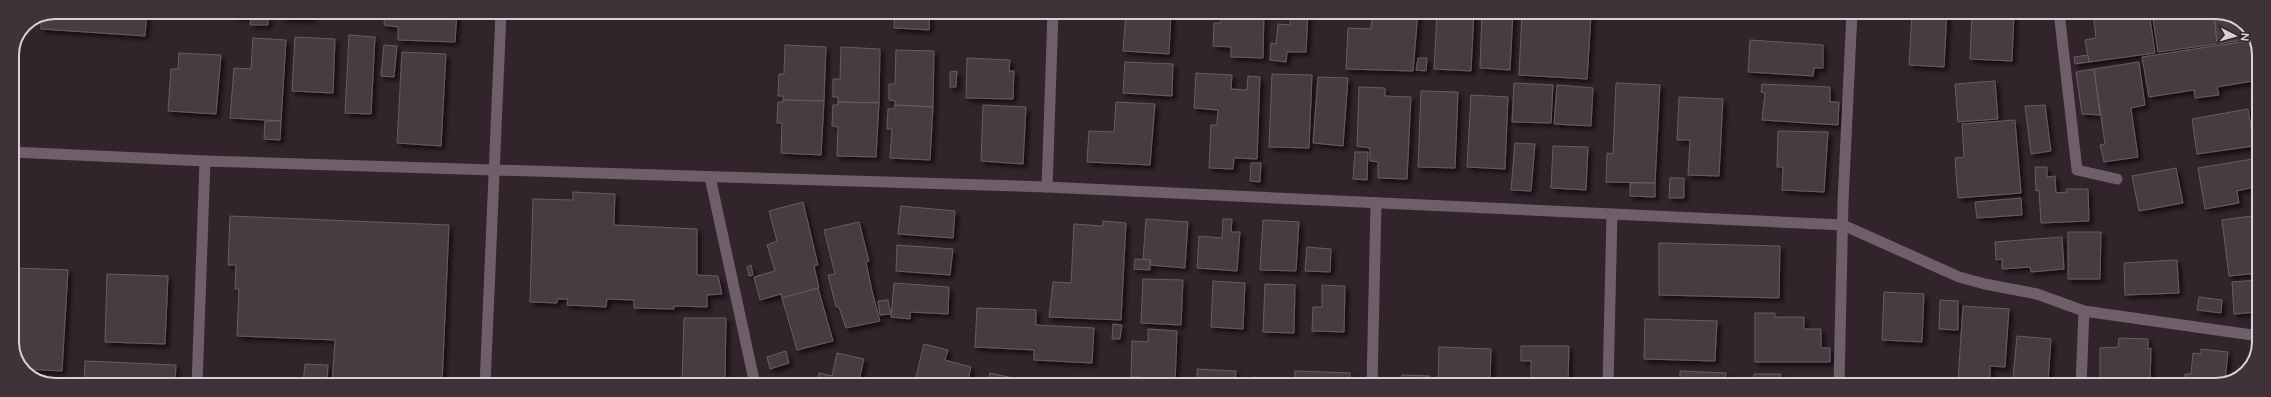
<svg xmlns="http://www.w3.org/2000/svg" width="2271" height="397" font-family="Raleway,sans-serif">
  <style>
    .building { fill: #493b43; stroke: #6a5b63; filter: url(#shadow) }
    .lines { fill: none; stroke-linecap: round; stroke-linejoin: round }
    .minor { stroke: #6f5f68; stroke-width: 11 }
    .tertiary { stroke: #6f5f68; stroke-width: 11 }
    .rim { fill: none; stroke: #dad1d6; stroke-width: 2 }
  </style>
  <defs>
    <filter id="shadow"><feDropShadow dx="3.5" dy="3.5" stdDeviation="2" flood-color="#0009"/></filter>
  </defs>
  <rect width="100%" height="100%" fill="#31242b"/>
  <g class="building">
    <path d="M55,12H147L145,36L41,29V18Z"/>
    <path d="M234,12H268V25H250L251,17L233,16Z"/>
    <path d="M282,12H313L312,19L282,18Z"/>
    <path d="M385,12H457L455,42L398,40V27L384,25Z"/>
    <path d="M895,12H930L929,30L894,28Z"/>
    <path d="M1126,12H1171L1169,54L1123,51Z"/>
    <path d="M1221,12H1264L1263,58L1231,57V47L1213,46L1214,23H1221Z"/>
    <path d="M1291,12H1308L1306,52H1287L1286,62L1270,60L1271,43L1276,44L1278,24L1290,25Z"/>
    <path d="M1372,12H1418L1413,71L1346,69L1348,28L1371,29Z"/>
    <path d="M1437,12H1474L1471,71L1434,69Z"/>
    <path d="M1482,12H1513L1510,70L1480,68Z"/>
    <path d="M1522,12L1591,16L1587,79L1519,75Z"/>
    <path d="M1912,12H1947L1944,67L1909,65Z"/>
    <path d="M1972,12H2014L2012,61L1970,59Z"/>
    <path d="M2093,12H2149L2155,53L2089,62L2085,40L2096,38Z"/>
    <path d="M2195,12H2214L2217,44L2158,52L2153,19Z"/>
    <path d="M2214,12H2222L2247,25L2253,38L2217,44Z"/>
    <path d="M349,35L375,37L371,114L345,113Z"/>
    <path d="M295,37L335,39L333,93L292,91Z"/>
    <path d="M253,38L286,40L281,121L230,118L234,68L251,69Z"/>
    <path d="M1750,40L1823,45V68H1814L1813,76L1748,72Z"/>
    <path d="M2254,40L2259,50V80L2217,87L2219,95L2195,98L2194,90L2149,97L2142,57Z"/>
    <path d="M384,45L397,46L394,77L381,76Z"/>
    <path d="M785,45L826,47L824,101L783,100V96H778L779,74H784Z"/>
    <path d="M841,47L880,49L879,103L838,102V97H833V79H840Z"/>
    <path d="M896,50L934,51L933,107L895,105V101L889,100V84H895Z"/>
    <path d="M402,52L446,54L441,146L397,143Z"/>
    <path d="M179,53L221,55L216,114L168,111L171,69H178Z"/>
    <path d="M2088,55L2089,62L2075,64L2074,57Z"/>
    <path d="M967,58L1010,60L1009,71H1014L1013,99L966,98Z"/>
    <path d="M1418,58H1427L1426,71L1416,70Z"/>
    <path d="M1125,62L1173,64L1172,96L1123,93Z"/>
    <path d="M2139,62L2145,105L2131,108L2138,157L2104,162L2100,145L2105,144L2094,69Z"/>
    <path d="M2094,69L2100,115L2082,114L2076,72Z"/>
    <path d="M957,71L956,87H950V72Z"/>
    <path d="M1196,73L1232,75L1231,89L1247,90L1248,76L1260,77L1257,159L1234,158L1233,169L1209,168L1211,125H1217L1218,110L1194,108Z"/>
    <path d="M1272,74L1312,75L1309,148L1269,147Z"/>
    <path d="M1318,77L1348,78L1343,146L1313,143Z"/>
    <path d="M1995,81L1998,119L1958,122L1955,84Z"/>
    <path d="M1514,83L1553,85L1551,123L1512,122Z"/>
    <path d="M1616,83L1660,85L1655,183L1606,182L1607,153L1613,154Z"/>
    <path d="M1762,84L1830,87V102H1839L1838,125L1762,120L1765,93L1761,92Z"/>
    <path d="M1557,85L1593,88L1591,126L1554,124Z"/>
    <path d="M1359,87L1385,88V96L1411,97L1407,179L1378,178V162L1370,161V148L1357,146Z"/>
    <path d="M1421,91L1458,92L1455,168L1418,167Z"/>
    <path d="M1471,95L1508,97L1505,169L1467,167Z"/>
    <path d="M1679,97L1723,99L1719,176L1688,175L1690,140H1677Z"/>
    <path d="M783,100L824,101L821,155L781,153L782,123H777L778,102H783Z"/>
    <path d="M838,102L879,103L876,157L837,156L838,127L832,126L833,105H838Z"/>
    <path d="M1116,102L1155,104L1150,165L1087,162L1089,131L1114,132Z"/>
    <path d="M895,105L933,107L930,160L890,158L892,129H887L888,109H894Z"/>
    <path d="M983,105L1026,107L1023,164L981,161Z"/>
    <path d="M2045,105L2051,151L2031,154L2025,106Z"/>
    <path d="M2248,109L2254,146L2197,154L2192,119Z"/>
    <path d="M2015,120L2021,193L1958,198L1955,158L1964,157L1962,124Z"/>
    <path d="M265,121H281L280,140L264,139Z"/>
    <path d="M1778,131L1828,132L1824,192L1782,190L1783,167H1777Z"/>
    <path d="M1515,143L1535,144L1531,191L1511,190Z"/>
    <path d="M1553,146L1588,147L1586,190L1551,188Z"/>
    <path d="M1355,152H1368L1367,180L1353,179Z"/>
    <path d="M2259,158V186L2237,191L2239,203L2205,209L2198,168Z"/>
    <path d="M1251,163H1261L1260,182L1250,181Z"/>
    <path d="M2035,167H2047V177L2055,176L2056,193L2067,192V189H2088L2089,221L2041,223L2039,190L2036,191Z"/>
    <path d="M2176,168L2183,203L2139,211L2132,176Z"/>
    <path d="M1670,178H1684V198H1669Z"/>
    <path d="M1630,183H1655V197L1630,196Z"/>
    <path d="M573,192L615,194L614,225L697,229V275L718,276L722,294L707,295V307L674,306V309L634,308V300L607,299L606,307L567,305L568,299H557V303L530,302L533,199L573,200Z"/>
    <path d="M2021,198L2022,215L1977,218L1975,202Z"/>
    <path d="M803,202L818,265L814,266L819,288L782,298L781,294L760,300L754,277L775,271L767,245L777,241L769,211Z"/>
    <path d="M901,206L955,211L953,238L898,234Z"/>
    <path d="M2259,215V273L2229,276L2222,220Z"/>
    <path d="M230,216L449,225L442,385H332L335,340L237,336L239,289H235L236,265H228Z"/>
    <path d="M1146,219L1188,222L1185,268L1150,265L1151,260L1143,259Z"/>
    <path d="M1223,219H1232L1231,232H1240L1237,271L1197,268L1199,236L1222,238Z"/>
    <path d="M1263,220L1299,222L1296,271L1260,270Z"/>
    <path d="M1103,221L1126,223L1121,320L1049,317L1053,282L1071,283L1074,224L1103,226Z"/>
    <path d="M859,222L869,261L866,262L872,291L880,321L846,328L839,307H836L828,275L835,274L824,230Z"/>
    <path d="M2068,232H2101L2100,279H2068Z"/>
    <path d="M2062,237L2064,269L2031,272L2030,267L2002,269V259L1996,260L1995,242Z"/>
    <path d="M1659,243L1780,246L1779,298L1659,295Z"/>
    <path d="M897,245L953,249L950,275L896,271Z"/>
    <path d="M1307,247L1331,249L1330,272L1305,271Z"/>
    <path d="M1135,259L1150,260V270L1134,269Z"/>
    <path d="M2177,260L2179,293L2125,295L2124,263Z"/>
    <path d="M751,265L753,275L749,276L747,267Z"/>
    <path d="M17,268L68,270L62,371L23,369L12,347Z"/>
    <path d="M107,274L168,276L165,344L105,342Z"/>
    <path d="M1143,279L1183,280L1181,325L1141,323Z"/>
    <path d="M2259,280V312L2234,314L2232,282Z"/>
    <path d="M1213,281L1245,283L1243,329L1211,327Z"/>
    <path d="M894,283L949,287L948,314L910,312V319L891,317Z"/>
    <path d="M1265,284L1295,285L1294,333L1263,332Z"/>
    <path d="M1322,285L1345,286L1344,332L1312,331L1313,307H1322Z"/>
    <path d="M818,288L833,341L797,350L782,298Z"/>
    <path d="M1884,292L1924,294L1922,342L1882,340Z"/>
    <path d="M2199,297L2222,300L2221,313L2197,310Z"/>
    <path d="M888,300L891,314L880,315L878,301Z"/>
    <path d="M1940,300L1958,301V330L1939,329Z"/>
    <path d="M1963,306L2009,309L2005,367L1990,366V383L1958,381Z"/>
    <path d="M977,308L1036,310V325L1094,328L1092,363L1034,360V350L975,347Z"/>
    <path d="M1755,313H1775V317H1804V329H1821V348H1830V362H1755Z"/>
    <path d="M684,318H726L725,383L682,384Z"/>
    <path d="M1645,319L1717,321L1715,361L1644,359Z"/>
    <path d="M1113,324L1122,325L1120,339H1112Z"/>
    <path d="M1148,329L1177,331L1175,385H1152L1140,383L1141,377H1131L1132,341L1148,342Z"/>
    <path d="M2017,336L2051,339L2048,382L2013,379Z"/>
    <path d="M2119,338L2148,339V349L2151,348L2150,385H2100V348L2118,347Z"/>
    <path d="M924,344L948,350L945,360L971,367L967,385H914Z"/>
    <path d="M1521,346H1569L1568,384H1531V361H1521Z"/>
    <path d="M1439,347L1491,349L1490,385H1438Z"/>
    <path d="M2201,349L2228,352L2225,382L2216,385H2183L2185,374H2191L2193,353L2201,354Z"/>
    <path d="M786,351L789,363L770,369L767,357Z"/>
    <path d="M837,353L864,359L858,385H817L819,373L832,376Z"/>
    <path d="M85,361L176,365L175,385H84Z"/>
    <path d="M305,364L328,365L327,385H303Z"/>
    <path d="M1197,369L1236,371L1235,385H1197Z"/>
    <path d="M1295,371L1350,373V385H1295Z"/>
    <path d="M1680,371L1726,373L1725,385H1689L1690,381L1680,380Z"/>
    <path d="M990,373L1045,385H987Z"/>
    <path d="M1754,374H1781L1780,384L1786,385H1754Z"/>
    <path d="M1402,375L1430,376L1429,384H1403Z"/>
    <path d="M1254,377L1275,379L1274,385H1253Z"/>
  </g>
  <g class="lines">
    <g class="minor">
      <path d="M2059,12L2077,170L2117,179"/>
      <path d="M12,152L205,161L1047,187L1843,225L1959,277L1985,284L2037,294L2084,311L2259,336"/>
      <path d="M710,177L754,380V385"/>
      <path d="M1047,187L1053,12"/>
      <path d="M197,385L205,161"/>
      <path d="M1372,385L1376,203"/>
      <path d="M1608,385L1612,214"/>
      <path d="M1839,385L1843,201L1852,12"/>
      <path d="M2081,385L2084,311"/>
    </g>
    <path class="tertiary" d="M485,385L501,12"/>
  </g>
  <path d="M0 0H2271V397H0ZM55 19H2216A36 36 0 0 1 2252 55V342A36 36 0 0 1 2216 378H55A36 36 0 0 1 19 342V55A36 36 0 0 1 55 19Z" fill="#3f3239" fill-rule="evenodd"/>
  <path class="rim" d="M55 19H2216A36 36 0 0 1 2252 55V342A36 36 0 0 1 2216 378H55A36 36 0 0 1 19 342V55A36 36 0 0 1 55 19Z"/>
  <g transform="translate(2235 36) rotate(96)" stroke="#31242b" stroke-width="3" paint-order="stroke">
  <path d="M0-3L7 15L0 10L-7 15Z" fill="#dad1d6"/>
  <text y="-6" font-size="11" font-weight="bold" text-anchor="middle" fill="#dad1d6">N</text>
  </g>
</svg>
